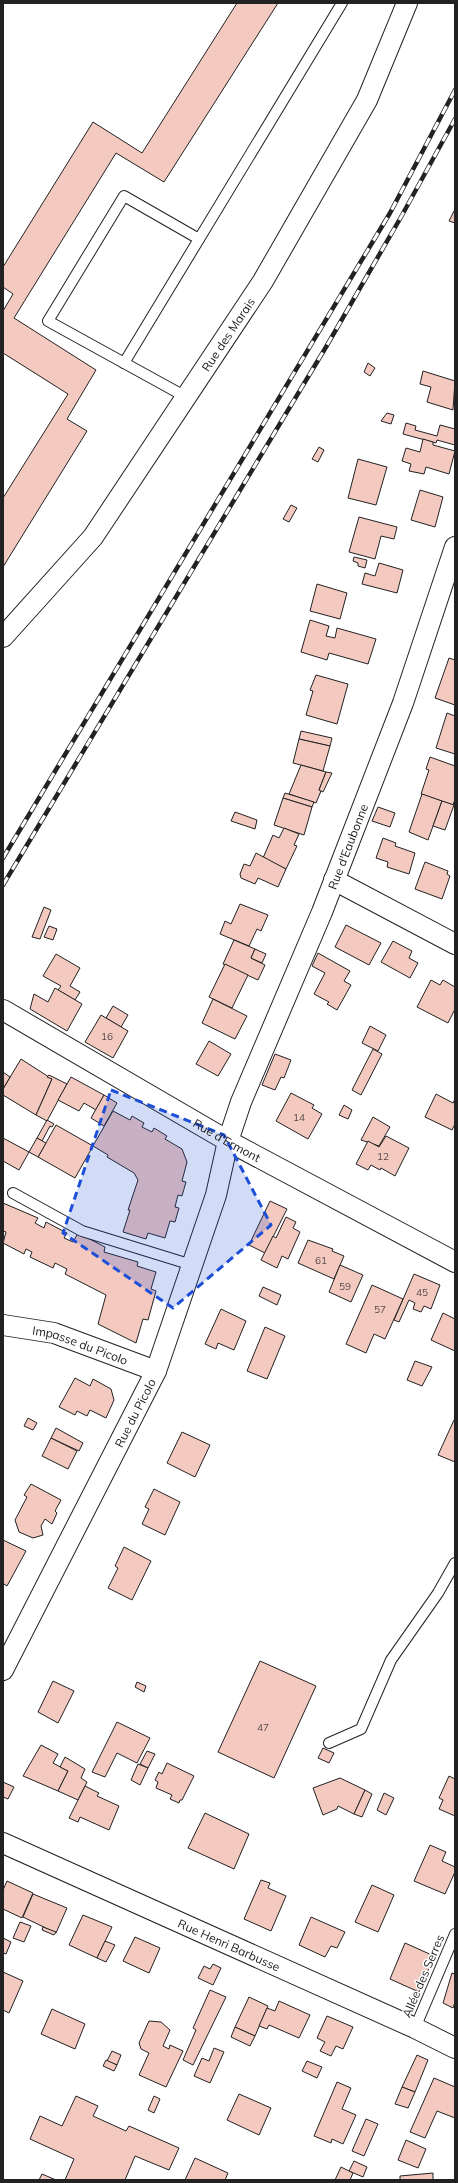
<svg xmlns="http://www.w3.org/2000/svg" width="458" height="2183" font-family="Mulish,sans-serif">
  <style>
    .building { fill: #f3c9c0; stroke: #222 }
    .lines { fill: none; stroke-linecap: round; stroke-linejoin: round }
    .lane-casing { stroke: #222; stroke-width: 12 }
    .street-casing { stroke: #222; stroke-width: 22 }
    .lane { stroke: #fff; stroke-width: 10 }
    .street { stroke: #fff; stroke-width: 20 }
    .rail-casing { stroke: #222; stroke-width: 4.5 }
    .rail { stroke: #fff; stroke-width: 3; stroke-dasharray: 9; stroke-linecap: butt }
    .marked { fill: #1d4ed8; fill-opacity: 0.2; stroke: #1d4ed8; stroke-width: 3; stroke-dasharray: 8 5; stroke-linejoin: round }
    .labels { text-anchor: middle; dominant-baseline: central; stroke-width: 3; stroke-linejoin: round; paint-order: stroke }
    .number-label { font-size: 10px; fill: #564c4a }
    .street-label { font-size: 12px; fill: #222; stroke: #fff }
  </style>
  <rect width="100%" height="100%" fill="#fff"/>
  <g class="building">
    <path d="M237,3H278L164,182L116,153L14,318L96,370L67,419L87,431L3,567V498L68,394L3,353V311L13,294L3,287V267L93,122L142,153Z"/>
    <path d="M454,211H455V223L449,221Z"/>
    <path d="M368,363L375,368L370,376L364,372Z"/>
    <path d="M423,371L455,381L453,410L427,402L431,387L420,384Z"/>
    <path d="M387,413L394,415L391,424L381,421Z"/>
    <path d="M406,423L416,426L415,430L437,436L440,425L455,429V445L437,440L436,443L403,434Z"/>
    <path d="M423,439L433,442V445L455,451L449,474L426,467L424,474L409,471L411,464L402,461L406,448L420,452Z"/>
    <path d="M319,447L324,450L318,462L312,459Z"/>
    <path d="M358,459L387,467L376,505L348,498Z"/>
    <path d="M420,490L443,497L435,527L411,520Z"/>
    <path d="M291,505L297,508L289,522L283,519Z"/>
    <path d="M359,517L397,527L394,539L381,536L375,559L349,552Z"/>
    <path d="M354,557L367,560L365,568L358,566V563L353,561Z"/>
    <path d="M379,563L403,570L397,593L362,584L365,573L375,576Z"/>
    <path d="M317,584L347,593L340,619L310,611Z"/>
    <path d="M310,620L329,626L326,636L335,638L337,628L376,639L368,664L329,653L327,660L301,652Z"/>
    <path d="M449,658L455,660V705L435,698Z"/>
    <path d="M316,675L348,684L337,724L306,715L313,691L310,690Z"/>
    <path d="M447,713L455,716V754L436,748Z"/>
    <path d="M301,731L332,738L330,746L299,739Z"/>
    <path d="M299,739L330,746L323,771L293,763Z"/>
    <path d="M430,757L455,766V799L453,805L421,794L429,770L426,769Z"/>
    <path d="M301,765L326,772L319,790L321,791L316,803L289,794Z"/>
    <path d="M326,772L332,773L323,792L319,790Z"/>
    <path d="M285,793L314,802L312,807L283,798Z"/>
    <path d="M422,794L442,801L428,840L409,832Z"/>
    <path d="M283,798L312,807L304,835L274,825Z"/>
    <path d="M442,801L454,805L445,830L433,826Z"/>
    <path d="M378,807L395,813L390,827L372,821Z"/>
    <path d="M235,812L257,820L255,829L231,821Z"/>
    <path d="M284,828L299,834L294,845L297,846L286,869L263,858L273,835L279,838Z"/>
    <path d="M383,838L396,843L395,846L415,853L409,874L387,867L388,862L376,858Z"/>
    <path d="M256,853L286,869L278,887L258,878L255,884L241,878L240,874L244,864L250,866Z"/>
    <path d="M425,862L448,871L447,874L450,876L442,899L415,889Z"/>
    <path d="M240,904L268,915L261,931L257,929L249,946L220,934L225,921L231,924Z"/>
    <path d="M44,907L51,910L40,939L32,937Z"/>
    <path d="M346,925L381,943L369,965L335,947Z"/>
    <path d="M49,926L57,929L53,940L44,937Z"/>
    <path d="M234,940L255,949L251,958L265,965L258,980L223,964Z"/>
    <path d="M393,941L412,951L409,958L418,963L410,978L381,962Z"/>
    <path d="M255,949L266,954L262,963L251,958Z"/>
    <path d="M318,953L350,971L344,981L351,985L337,1010L327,1004L329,1002L314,994L325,973L312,966Z"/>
    <path d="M56,954L80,968L70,986L80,992L75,1000L58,990L61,986L43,976Z"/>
    <path d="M225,964L248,975L232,1008L209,997Z"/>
    <path d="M431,980L440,985L443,980L455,987V1009L448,1023L417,1007Z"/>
    <path d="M55,988L82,1004L67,1031L30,1009L34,994L48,1002Z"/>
    <path d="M213,999L247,1016L235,1039L202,1023Z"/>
    <path d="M113,1006L128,1015L121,1027L106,1018Z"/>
    <path d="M101,1015L128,1031L113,1058L85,1042Z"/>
    <path d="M370,1026L386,1035L378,1051L362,1043Z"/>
    <path d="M209,1041L231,1054L218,1076L196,1064Z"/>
    <path d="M373,1049L382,1054L361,1095L352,1090Z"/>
    <path d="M275,1054L291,1060L284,1078L281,1077L275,1090L262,1085Z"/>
    <path d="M21,1059L52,1079L36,1115L3,1095V1089Z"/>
    <path d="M3,1072L10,1077L3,1089Z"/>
    <path d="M49,1075L67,1084L47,1121L36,1115L52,1079L47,1077Z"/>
    <path d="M71,1077L104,1095L96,1110L84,1103L79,1111L58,1100Z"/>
    <path d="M291,1093L314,1105L312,1108L322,1114L308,1139L276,1121Z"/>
    <path d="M436,1094L453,1103L455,1099V1124L452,1130L425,1117Z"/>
    <path d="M104,1095L117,1103L104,1126L91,1118Z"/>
    <path d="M344,1105L352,1110L348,1119L339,1115Z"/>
    <path d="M113,1111L130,1120L132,1116L144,1123L142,1127L152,1132L154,1128L167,1136L165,1139L182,1149L187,1162L182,1181L186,1182L182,1196L178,1195L175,1207L179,1208L175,1222L170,1221L165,1238L148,1233L146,1239L123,1232L130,1210H128L138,1180L134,1173L107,1157L108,1155L93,1146Z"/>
    <path d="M373,1117L390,1127L379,1146L361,1140Z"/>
    <path d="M47,1120L54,1124L52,1127L50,1126L42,1141L37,1138Z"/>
    <path d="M56,1125L93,1146L75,1178L38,1157Z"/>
    <path d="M386,1136L409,1148L395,1176L381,1168L380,1170L371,1165L368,1170L356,1164L368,1141L379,1147Z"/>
    <path d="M3,1138L29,1152L19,1170L3,1161Z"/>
    <path d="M37,1138L46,1143L38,1157L29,1152Z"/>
    <path d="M270,1201L287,1209L265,1253L249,1245Z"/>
    <path d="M3,1203L38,1218L35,1223L44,1228L46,1222L67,1233L64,1238L73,1242L78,1233L105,1247L104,1252L138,1262L137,1266L156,1272L151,1289L156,1291L148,1320L143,1319L136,1343L98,1324L106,1295L65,1274L67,1269L55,1263L53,1268L30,1257L32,1252L26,1249L24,1254L3,1243L6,1232L3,1231Z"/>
    <path d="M286,1217L296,1222L293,1228L300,1232L288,1259L282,1256L277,1268L261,1260L273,1236L276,1238Z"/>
    <path d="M308,1240L333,1249L332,1251L344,1256L334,1279L298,1263Z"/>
    <path d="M340,1265L363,1275L351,1302L329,1292Z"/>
    <path d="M414,1274L440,1285L431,1309L424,1306L421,1312L413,1309L415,1303L409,1300L399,1322L394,1320Z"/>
    <path d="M372,1285L403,1299L385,1339L374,1334L366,1353L346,1344Z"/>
    <path d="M263,1287L281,1295L277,1305L259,1296Z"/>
    <path d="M221,1309L246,1321L234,1350L218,1343L216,1349L205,1344Z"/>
    <path d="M443,1313L455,1319V1351L431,1340Z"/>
    <path d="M265,1327L285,1336L267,1379L247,1371Z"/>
    <path d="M415,1361L432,1367L422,1386L407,1380Z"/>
    <path d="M75,1378L90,1386L93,1379L111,1389L114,1400L106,1418L90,1410L87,1416L77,1411L75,1415L59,1407Z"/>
    <path d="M28,1418L37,1423L33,1430L24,1426Z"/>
    <path d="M454,1420L455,1421V1462L438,1455Z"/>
    <path d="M56,1428L83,1443L79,1451L51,1438Z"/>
    <path d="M182,1432L210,1445L195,1477L167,1463Z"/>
    <path d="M51,1438L77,1451L68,1469L42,1456Z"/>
    <path d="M31,1484L61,1500L55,1511L57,1513L52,1524L45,1519L41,1526L43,1535L33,1538L19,1532L15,1520L27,1497L24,1495Z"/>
    <path d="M154,1489L180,1502L165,1535L142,1524L149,1509L145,1507Z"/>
    <path d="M3,1540L26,1551L7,1586L4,1584L3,1587Z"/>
    <path d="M124,1547L151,1561L132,1600L108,1588L118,1568L115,1566Z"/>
    <path d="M260,1661L316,1686L274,1778L218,1752Z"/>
    <path d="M53,1681L74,1691L58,1723L38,1712Z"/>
    <path d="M137,1682L146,1686L144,1692L135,1687Z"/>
    <path d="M117,1722L150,1738L137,1763L117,1753L105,1777L92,1772Z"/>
    <path d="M41,1745L58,1754L53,1763L68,1771L58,1791L23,1776Z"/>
    <path d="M323,1748L334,1753L329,1763L318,1758Z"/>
    <path d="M147,1751L155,1754L148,1768L140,1764Z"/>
    <path d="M65,1757L85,1769L81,1778L87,1782L78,1800L58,1791L68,1771L60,1767Z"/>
    <path d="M167,1763L194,1776L182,1800H180L179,1803L170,1799L172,1795L156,1788L158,1782L155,1780L159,1772L162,1774Z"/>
    <path d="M138,1764L148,1768L140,1785L131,1780Z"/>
    <path d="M449,1776L455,1779V1816L439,1809L443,1800L439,1798Z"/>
    <path d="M340,1778L365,1790L354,1814L338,1806L337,1809L323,1815L313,1788Z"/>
    <path d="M3,1782L14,1787L8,1799L3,1797Z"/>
    <path d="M85,1786L99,1793L97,1796L119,1806L109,1830L80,1817L78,1822L69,1818Z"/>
    <path d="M365,1790L372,1794L362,1817L354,1814Z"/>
    <path d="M384,1793L394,1798L386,1815L377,1810Z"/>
    <path d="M205,1813L249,1834L234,1869L188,1848Z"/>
    <path d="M430,1845L446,1852L442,1861L455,1867V1872L445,1894L414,1881Z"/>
    <path d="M261,1880L270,1883L268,1888L286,1896L271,1931L244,1919Z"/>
    <path d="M7,1881L33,1893L22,1918L3,1909V1890Z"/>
    <path d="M372,1885L394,1895L378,1932L355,1922Z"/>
    <path d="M33,1894L67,1908L56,1933L23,1917Z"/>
    <path d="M83,1915L112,1927L97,1958L69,1945Z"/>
    <path d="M311,1917L345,1932L337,1948L331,1946L325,1957L299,1945Z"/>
    <path d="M20,1922L31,1926L24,1942L13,1938Z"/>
    <path d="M43,1927L56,1932L54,1935L42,1930Z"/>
    <path d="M135,1937L160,1948L149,1973L123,1961Z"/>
    <path d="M3,1938L11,1942L6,1954L3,1953Z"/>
    <path d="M105,1941L115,1945L106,1962L97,1958Z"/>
    <path d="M405,1943L434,1956L419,1992L390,1979Z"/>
    <path d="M213,1964L221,1968L213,1985L198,1978L204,1966L210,1969Z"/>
    <path d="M3,1972L23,1981L9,2013L3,2010Z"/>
    <path d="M452,1973L455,1974V2002L453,2008L443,2003Z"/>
    <path d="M210,1990L226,1997L193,2065L183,2060L196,2030L193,2028Z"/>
    <path d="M249,1997L268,2006L255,2036L235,2027Z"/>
    <path d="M279,2001L310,2015L299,2038L269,2025L267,2029L259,2026L267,2008L275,2011Z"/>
    <path d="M52,2009L85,2024L75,2049L41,2034Z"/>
    <path d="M327,2016L353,2027L343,2049L336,2046L331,2056L320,2051L325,2042L317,2038Z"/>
    <path d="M149,2021L161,2022L170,2030L163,2046L169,2049L170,2045L183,2051L166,2087L139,2075L149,2053L141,2049L139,2043Z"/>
    <path d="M235,2027L255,2036L250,2046L231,2037Z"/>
    <path d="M214,2048L224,2052L210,2083L194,2076L202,2058L209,2061Z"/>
    <path d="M112,2051L121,2055L117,2065L107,2061Z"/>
    <path d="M417,2055L428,2060L415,2092L402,2087Z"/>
    <path d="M106,2060L117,2065L114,2071L103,2066Z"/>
    <path d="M307,2061L322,2067L317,2078L302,2071Z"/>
    <path d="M434,2078L455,2087V2118L437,2111L425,2138L410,2132Z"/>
    <path d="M337,2082L351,2088L342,2109L356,2115L343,2144L332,2139L331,2143L314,2136Z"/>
    <path d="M402,2087L415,2092L408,2108L395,2104Z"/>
    <path d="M239,2094L271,2108L259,2135L227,2120Z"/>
    <path d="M76,2096L98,2106L93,2116L126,2131L129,2126L179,2148L169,2170L135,2156L125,2180H65L74,2159L30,2139L40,2116L62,2126Z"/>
    <path d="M154,2096L160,2099L154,2113L148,2110Z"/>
    <path d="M366,2119L378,2124L364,2156L352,2151Z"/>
    <path d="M406,2140L426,2149L418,2168L398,2160Z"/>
    <path d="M195,2158L228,2173L225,2180H185Z"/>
    <path d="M354,2161L367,2167L363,2177L349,2171Z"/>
    <path d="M341,2167L353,2173L350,2180H335Z"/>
    <path d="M433,2173V2180H400V2176Z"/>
    <path d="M42,2174L56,2180H39Z"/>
  </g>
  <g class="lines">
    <g class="lane-casing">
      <g id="lane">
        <path d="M124,363L342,3"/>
        <path d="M186,397L48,321L124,196L199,239"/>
        <path d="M13,1193L82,1231L192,1265"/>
        <path d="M329,1743L361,1729L391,1660L438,1593L455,1563"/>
        <path d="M415,2028L455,1934"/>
      </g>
    </g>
    <g class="street-casing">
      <g id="street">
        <path id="s1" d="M3,637L93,537L263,281L367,100L407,3"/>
        <path d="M334,880L455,944"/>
        <path id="s2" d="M3,1010L228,1141L455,1262"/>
        <path id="s3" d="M3,1325L54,1333L156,1371"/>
        <path id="s4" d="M3,1670L156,1371L216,1195L228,1141L241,1102L322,912L403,703L455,547"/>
        <path id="s5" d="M3,1843L415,2028L455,2048"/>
      </g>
    </g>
    <use href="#lane" class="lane"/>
    <use href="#street" class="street"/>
    <g class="rail-casing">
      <g id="rail">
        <path d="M3,858L390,213L455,90"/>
        <path d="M3,885L326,347L401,217L455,119"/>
      </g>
    </g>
    <use href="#rail" class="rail"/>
  </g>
  <path class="marked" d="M111,1090L224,1135L271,1225L173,1308L63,1233Z"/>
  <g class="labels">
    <g class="number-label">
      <text x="107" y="1036">16</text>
      <text x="299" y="1117">14</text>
      <text x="383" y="1156">12</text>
      <text x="321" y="1260">61</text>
      <text x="345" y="1286">59</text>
      <text x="422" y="1292">45</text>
      <text x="380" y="1309">57</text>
      <text x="263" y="1727">47</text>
    </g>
    <g class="street-label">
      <text stroke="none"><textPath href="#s1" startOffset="378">Rue des Marais</textPath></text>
      <text stroke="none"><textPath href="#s4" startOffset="895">Rue d'Eaubonne</textPath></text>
      <text stroke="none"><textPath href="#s2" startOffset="259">Rue d'Ermont</textPath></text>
      <text stroke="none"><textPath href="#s3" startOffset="80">Impasse du Picolo</textPath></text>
      <text stroke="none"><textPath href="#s4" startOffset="289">Rue du Picolo</textPath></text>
      <text stroke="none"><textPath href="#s5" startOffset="248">Rue Henri Barbusse</textPath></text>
      <text transform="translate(423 1976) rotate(-67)">Allée des Serres</text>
    </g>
  </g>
  <rect width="458" height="2183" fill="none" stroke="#222222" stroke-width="8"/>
</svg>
